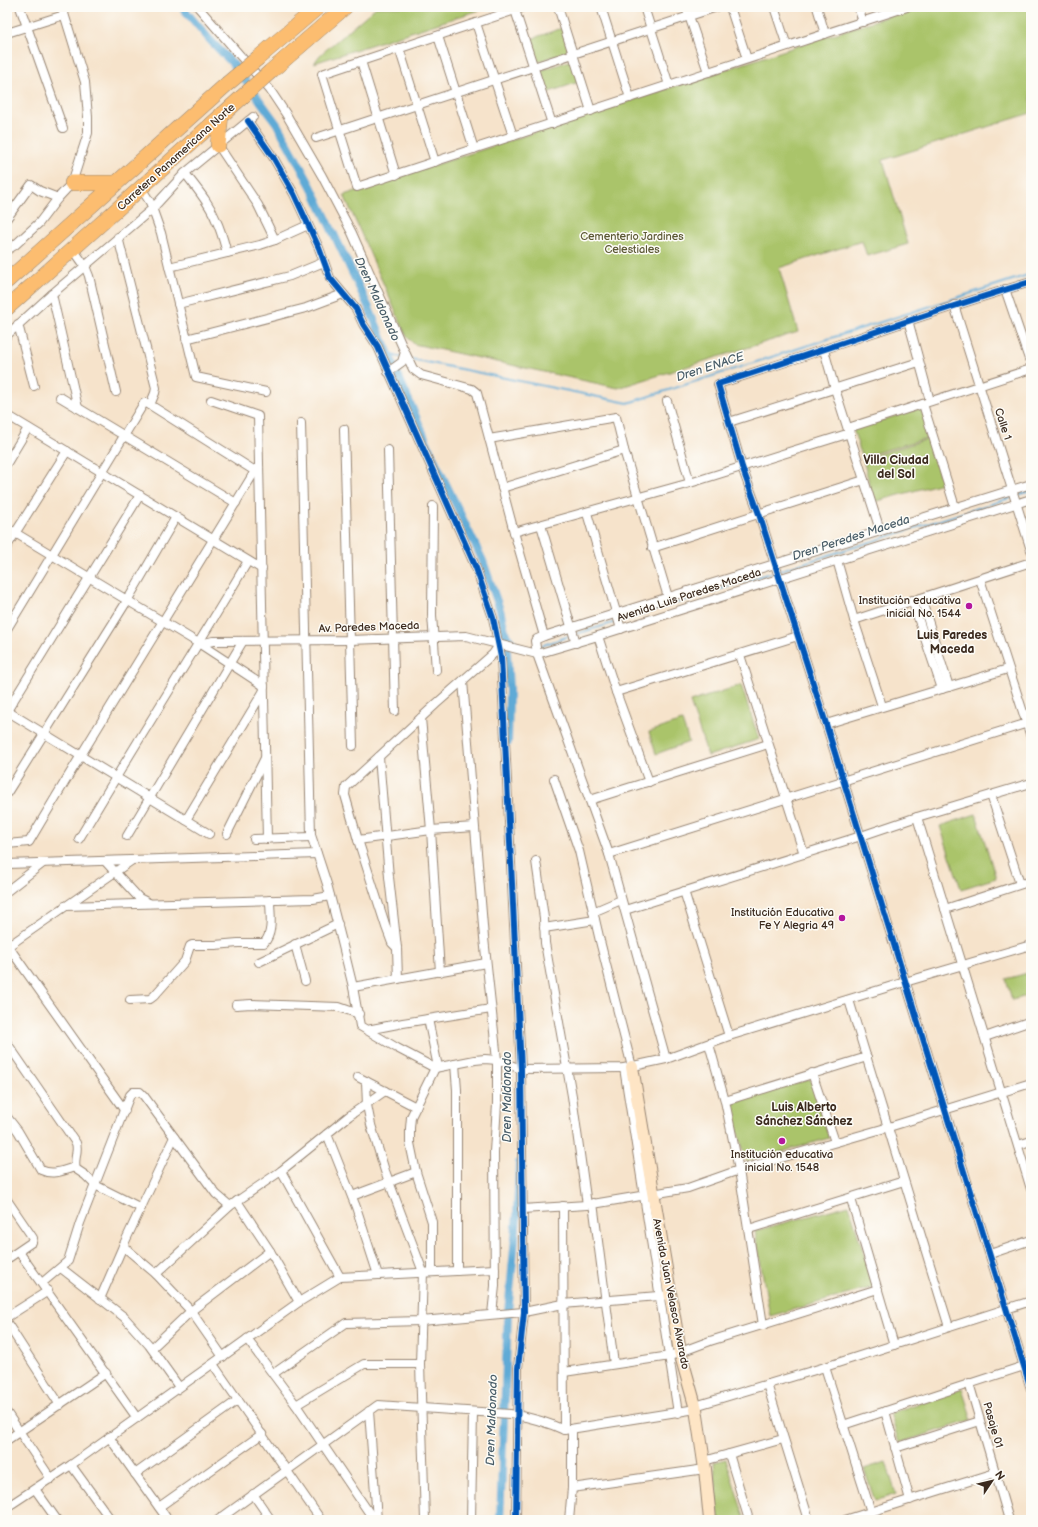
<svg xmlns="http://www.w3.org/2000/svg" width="1038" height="1527" font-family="'Balsamiq Sans',sans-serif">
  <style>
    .green { fill: #aac46a; stroke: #727744 }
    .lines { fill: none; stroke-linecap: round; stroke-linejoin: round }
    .stream { stroke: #5eaad6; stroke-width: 2 }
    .canal { stroke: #5eaad6; stroke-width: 8 }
    .street-casing { stroke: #988674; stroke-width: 10 }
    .secondary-casing { stroke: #988674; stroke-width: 14 }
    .highway-casing { stroke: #988674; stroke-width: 16 }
    .street { stroke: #fff; stroke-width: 8 }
    .secondary { stroke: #fee5c5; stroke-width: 12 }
    .highway { stroke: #fcbd6f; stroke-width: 15 }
    .highway-bridge-casing { stroke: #988674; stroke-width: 16; stroke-linecap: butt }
    .highway-bridge { stroke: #fcbd6f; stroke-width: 15 }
    .cycleway-casing { stroke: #fdfcf7; stroke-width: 8 }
    .cycleway { stroke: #0057b8; stroke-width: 6 }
    .poi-dot { fill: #b5179e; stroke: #fdfcf7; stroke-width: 1.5 }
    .labels { text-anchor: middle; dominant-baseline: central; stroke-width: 3; stroke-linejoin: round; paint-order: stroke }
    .street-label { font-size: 11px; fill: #3b2a1e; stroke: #fdfcf7 }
    .park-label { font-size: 11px; fill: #5c5835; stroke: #fdfcf7 }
    .poi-label { font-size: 11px; fill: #3b2a1e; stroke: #fdfcf7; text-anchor: end }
    .water-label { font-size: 12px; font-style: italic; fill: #495d68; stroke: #fdfcf7 }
    .neighbourhood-label { font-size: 12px; font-weight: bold; fill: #3b2a1e; stroke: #fdfcf7 }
  </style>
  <rect width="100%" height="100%" fill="#fdfcf7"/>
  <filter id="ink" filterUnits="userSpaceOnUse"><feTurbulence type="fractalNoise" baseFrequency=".025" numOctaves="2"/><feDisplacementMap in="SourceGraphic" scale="8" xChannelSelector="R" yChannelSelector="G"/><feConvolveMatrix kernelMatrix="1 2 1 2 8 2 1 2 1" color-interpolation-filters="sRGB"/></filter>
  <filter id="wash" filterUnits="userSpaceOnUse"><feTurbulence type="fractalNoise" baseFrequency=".012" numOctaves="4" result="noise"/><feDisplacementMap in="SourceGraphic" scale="16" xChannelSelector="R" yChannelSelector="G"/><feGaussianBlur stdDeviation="0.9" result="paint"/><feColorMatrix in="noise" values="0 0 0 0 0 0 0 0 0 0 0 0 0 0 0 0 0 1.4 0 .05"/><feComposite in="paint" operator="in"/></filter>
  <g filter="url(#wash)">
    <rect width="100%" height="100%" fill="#f6e3cb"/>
    <g class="green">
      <path d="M376,7H489L314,63L320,55Z"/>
      <path d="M916,7H1031V113L883,160L908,244L867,256L862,241L779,268L798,332L618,388L414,344L407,337L344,195Z"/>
      <path d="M562,28L569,51L535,63L528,40Z"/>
      <path d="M572,60L579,82L546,93L539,71Z"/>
      <path d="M918,409L922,411L930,437L862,457L853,429Z"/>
      <path d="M928,439L942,483L874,502L863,459Z"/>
      <path d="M741,685L759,739L708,756L690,702Z"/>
      <path d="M682,721L689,742L656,754L649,732Z"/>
      <path d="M976,814L996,878L961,889L940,826Z"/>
      <path d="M1031,972V995L1012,1000L1006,979Z"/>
      <path d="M808,1080H811L829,1138L747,1162L730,1107L732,1103Z"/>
      <path d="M849,1205L874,1287L770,1316L755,1231Z"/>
      <path d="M962,1389L972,1420L899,1443L890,1413Z"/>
      <path d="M726,1459L745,1520H719L714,1462Z"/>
      <path d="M886,1462L896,1494L875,1501L864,1469Z"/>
    </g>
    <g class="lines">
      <g class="stream">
        <path d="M389,355L401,357"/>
        <path d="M411,359L628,403L1031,274"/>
        <path d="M1017,495L1031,491"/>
        <path d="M778,571L1013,497"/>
        <path d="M620,621L774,572"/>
        <path d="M504,627C511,637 519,650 534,648"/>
        <path d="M576,634L616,622"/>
        <path d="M538,647L572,635"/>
      </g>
      <g class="canal">
        <path d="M182,7L210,40L234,65L277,124L311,186L369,308L436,463L483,561L500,610L506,635L509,690L508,742"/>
        <path d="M500,1520L508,1313L517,1216L519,1163"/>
      </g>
    </g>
  </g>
  <g filter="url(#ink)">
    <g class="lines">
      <g class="street-casing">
        <g id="street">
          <path d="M20,7L63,128"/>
          <path d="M198,7L270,90L286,114L322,176L352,233L403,348L413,369L421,375L472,389L477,393L514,532L544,636"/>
          <path d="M524,7L322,74L357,187L907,7"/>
          <path d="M558,7L591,111"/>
          <path d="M601,7L630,98"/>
          <path d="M644,7L669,85"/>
          <path d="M686,7L708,72"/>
          <path d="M730,7L747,59"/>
          <path d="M774,7L787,46"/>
          <path d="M817,7L825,34"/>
          <path d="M858,7L863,22"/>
          <path d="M515,10L552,124"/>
          <path d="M476,23L513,136"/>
          <path d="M7,33L64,15"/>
          <path d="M438,36L474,149"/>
          <path d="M399,48L435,162"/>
          <path d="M361,61L396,175"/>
          <path d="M248,121L273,157L294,194L319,248L330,278L356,309L363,324L378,347L476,568L493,618L501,657L521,1069L524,1312L518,1368L516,1520"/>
          <path d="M316,138L717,7"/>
          <path d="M218,145L258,205L275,240"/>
          <path d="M185,173C196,188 209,202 216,220C221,230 224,242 227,253"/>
          <path d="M141,188L150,202L161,233L196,377L266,392"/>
          <path d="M7,218L31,185L40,191L58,198"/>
          <path d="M118,237L156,388L155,393L150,405"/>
          <path d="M73,249L85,266L89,276L116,392"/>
          <path d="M7,250L15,245L39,223L58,198L72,183L88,133V117L85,82L62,7"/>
          <path d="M169,267L260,245L275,240L308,225"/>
          <path d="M1031,282C926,313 823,351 718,384L742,467L759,514L826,724L1031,1389"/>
          <path d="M1005,289L1031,365"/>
          <path d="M52,294L78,408"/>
          <path d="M178,304L290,276L324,262"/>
          <path d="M954,305L1031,550"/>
          <path d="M908,320L930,401"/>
          <path d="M18,324L34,386"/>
          <path d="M7,335L52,294L152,209L185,173L253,117"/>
          <path d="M186,339L306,308L343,294"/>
          <path d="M824,350L835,389L880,530"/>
          <path d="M388,372L402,362L405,352"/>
          <path d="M60,397L236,503"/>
          <path d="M211,400L258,416L267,839"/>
          <path d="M667,401L690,483"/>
          <path d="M923,404L955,507"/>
          <path d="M7,415L262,569"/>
          <path d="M729,422L919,362"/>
          <path d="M301,423L311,835L327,884L341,938L353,987L360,1026L397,1048L435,1068L475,1060L485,1059L497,1060L521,1069L624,1068L666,1059L729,1036L905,982L1031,945"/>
          <path d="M848,428L1031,369"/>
          <path d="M344,429L353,746"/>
          <path d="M489,439L616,417L624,450L668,597"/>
          <path d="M388,450L395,711"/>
          <path d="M7,463L28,428"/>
          <path d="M502,488L624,450"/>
          <path d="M433,506L432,615L436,670"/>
          <path d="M587,513L621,629"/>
          <path d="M541,525L576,643"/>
          <path d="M7,528L200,644L264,686"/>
          <path d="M514,532L690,483L850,433"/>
          <path d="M7,546L67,451"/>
          <path d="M652,548L864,480"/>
          <path d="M837,560L854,620L882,706"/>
          <path d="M980,579L1031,737"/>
          <path d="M921,598L949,687"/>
          <path d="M912,600L942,689"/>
          <path d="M854,620L1031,562"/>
          <path d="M7,629L144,403H147L255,471"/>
          <path d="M598,636L616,692L649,782"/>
          <path d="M200,644L213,641L349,640L466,636L537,654"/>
          <path d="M537,654L598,636L1031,499"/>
          <path d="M740,655L804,854"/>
          <path d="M463,681L484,938L497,1060V1104L494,1152L495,1286L492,1314"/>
          <path d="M616,692L798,636"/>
          <path d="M7,711L140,495"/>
          <path d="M7,711L209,834"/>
          <path d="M421,718L431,830L440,972"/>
          <path d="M826,724L1008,669"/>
          <path d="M379,757L389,877L397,948L398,979"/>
          <path d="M554,779L579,851L600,941L632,1067"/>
          <path d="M7,793L127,601L176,517"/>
          <path d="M991,795L1020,884"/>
          <path d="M590,800L768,744"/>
          <path d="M917,817L1031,1189"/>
          <path d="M186,820L263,692"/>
          <path d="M227,834L265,758"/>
          <path d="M127,836L243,641"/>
          <path d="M79,839C134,746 193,654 248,561"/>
          <path d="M254,839L311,837"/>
          <path d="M358,840L431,830L474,827"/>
          <path d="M7,844L29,842C102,718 180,595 255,471L259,467"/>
          <path d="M609,854L1031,722"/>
          <path d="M105,861L139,898L149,903"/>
          <path d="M536,861L544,918L545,943L572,1096L587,1205"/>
          <path d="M7,864L317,854"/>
          <path d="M7,891L43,863"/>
          <path d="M684,891L729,1036"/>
          <path d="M65,906L313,899L330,896"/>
          <path d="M945,909L1031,881"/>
          <path d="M625,910L861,836L917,817L1031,783"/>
          <path d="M593,912L621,900"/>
          <path d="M544,928L595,920"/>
          <path d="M295,944L305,981"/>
          <path d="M8,946L125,1111"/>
          <path d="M7,947L131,861"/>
          <path d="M397,948L392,943L386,927L358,840L345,795L346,787L436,704L493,654L499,645"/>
          <path d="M259,962L338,924"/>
          <path d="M353,987L486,963"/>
          <path d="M130,1000L150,999L154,996L185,961L190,946L192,945H215L238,943H264C274,933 270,913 270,900"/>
          <path d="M849,1000L949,1327"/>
          <path d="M236,1005L251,1004L339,1007L359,1014"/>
          <path d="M428,1019L438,1067"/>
          <path d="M367,1030L403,1023L491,1009"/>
          <path d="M985,1037L1031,1021"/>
          <path d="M7,1043L76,1143C79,1151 73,1160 76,1169L85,1175L95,1185L141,1208"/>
          <path d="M709,1044L725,1101L739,1170L763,1325"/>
          <path d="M666,1059L609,854L537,654L535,641L537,639L544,636L1031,484"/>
          <path d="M455,1064L457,1090V1271"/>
          <path d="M624,1068L678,1413"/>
          <path d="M812,1073L835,1142"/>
          <path d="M358,1077L416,1107"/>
          <path d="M366,1081L367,1105L371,1125L385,1171L423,1272L420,1364L425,1520"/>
          <path d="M725,1101L867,1057"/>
          <path d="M7,1117L18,1131L41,1170C53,1176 64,1170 75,1167"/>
          <path d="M327,1134L356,1207L378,1275"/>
          <path d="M1018,1145L1031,1141"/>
          <path d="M281,1171L340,1277"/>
          <path d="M352,1196L416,1172"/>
          <path d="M851,1199L894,1345"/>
          <path d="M7,1200L33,1238L32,1242L7,1259"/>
          <path d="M237,1201L270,1251L299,1302"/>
          <path d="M593,1203L614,1364"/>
          <path d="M563,1206L564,1430"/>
          <path d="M522,1209L587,1205L688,1188L739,1170L889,1127L1031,1083"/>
          <path d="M749,1229L904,1181"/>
          <path d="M123,1246L156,1274L191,1311L223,1357"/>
          <path d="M19,1252L137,1418"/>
          <path d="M990,1254L1031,1240"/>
          <path d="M61,1268L124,1317L149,1345L179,1387"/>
          <path d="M432,1271V1222L416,1172L410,1143V1128L411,1117L435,1068"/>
          <path d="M156,1274L230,1206L281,1171L349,1116L385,1091"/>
          <path d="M42,1283L68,1261L80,1223L130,1095L133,1092H140L144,1096L216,1194L230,1206"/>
          <path d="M100,1299L123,1246L174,1137"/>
          <path d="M7,1317L48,1291"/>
          <path d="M7,1323L60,1405"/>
          <path d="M247,1339L296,1405L374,1520"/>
          <path d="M152,1348L191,1311L270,1251"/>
          <path d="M213,1364L321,1520"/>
          <path d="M825,1367L871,1512"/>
          <path d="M564,1372L670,1356L710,1341L878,1289"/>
          <path d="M273,1374L346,1323L421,1321L524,1312L563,1304L670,1295"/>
          <path d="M969,1383L1009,1520"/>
          <path d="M767,1384L809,1520"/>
          <path d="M296,1405L364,1364H420"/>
          <path d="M695,1406L825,1367L1031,1301"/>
          <path d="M369,1411L377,1520"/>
          <path d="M885,1411L910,1500"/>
          <path d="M7,1413L51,1479"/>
          <path d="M843,1425L1024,1366"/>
          <path d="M109,1437L168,1520"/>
          <path d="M7,1440L106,1373"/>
          <path d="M895,1448L980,1421"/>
          <path d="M729,1454L749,1520"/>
          <path d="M704,1461L783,1439"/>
          <path d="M71,1465L111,1520"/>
          <path d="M135,1474L238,1400"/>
          <path d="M572,1488L705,1469"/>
          <path d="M35,1489L57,1520"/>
          <path d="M253,1494L271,1520"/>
          <path d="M7,1507L71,1465L299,1302L340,1277L495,1269"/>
          <path d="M159,1507L262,1434"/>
          <path d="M218,1520L378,1405L510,1414C529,1417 547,1422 564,1430L696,1409"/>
          <path d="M471,1520L473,1412"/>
          <path d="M569,1520L572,1488V1430"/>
          <path d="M845,1520L995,1473"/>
        </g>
      </g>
      <g class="secondary-casing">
        <path id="secondary" d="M632,1067L680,1352L696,1409L705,1469L710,1520"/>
      </g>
      <g class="highway-casing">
        <g id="highway">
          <path d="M258,58L318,7"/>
          <path d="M270,72L345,7"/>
          <path d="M218,145L221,115"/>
          <path d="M72,183H116"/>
          <path d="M7,281L227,84"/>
          <path d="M7,308L241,98"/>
        </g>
      </g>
      <use href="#street" class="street"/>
      <use href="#secondary" class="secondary"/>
      <use href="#highway" class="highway"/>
      <g class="highway-bridge-casing">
        <g id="highway-bridge">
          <path d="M227,84L258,58"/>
          <path d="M241,98L270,72"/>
        </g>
      </g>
      <use href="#highway-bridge" class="highway-bridge"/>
      <g class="cycleway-casing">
        <g id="cycleway">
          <path d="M248,121L273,157L294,194L319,248L330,278L356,309L363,324L378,347L476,568L493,618L501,657L521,1069L524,1312L518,1368L516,1520"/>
          <path d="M1031,282C926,313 823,351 718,384L742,467L759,514L826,724L1031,1389"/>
        </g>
      </g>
      <use href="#cycleway" class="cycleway"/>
    </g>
  </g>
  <g class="poi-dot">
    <circle cx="969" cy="606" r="4"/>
    <circle cx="842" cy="918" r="4"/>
    <circle cx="782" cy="1141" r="4"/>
  </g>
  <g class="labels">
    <g class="street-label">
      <text transform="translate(176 157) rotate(-42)">Carretera Panamericana Norte</text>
      <text transform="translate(1003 424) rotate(72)">Calle 1</text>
      <text transform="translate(689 595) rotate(-18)">Avenida Luis Paredes Maceda</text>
      <text transform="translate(369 627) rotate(-2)">Av. Paredes Maceda</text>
      <text transform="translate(671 1294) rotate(79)">Avenida Juan Velasco Alvarado</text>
      <text transform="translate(993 1425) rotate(74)">Pasaje 01</text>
    </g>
    <g class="park-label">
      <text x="632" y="236">Cementerio Jardines<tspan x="632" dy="13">Celestiales</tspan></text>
    </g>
    <g class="poi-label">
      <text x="961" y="600">Institución educativa<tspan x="961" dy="13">inicial No. 1544</tspan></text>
      <text x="834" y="912">Institución Educativa<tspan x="834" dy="13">Fe Y Alegria 49</tspan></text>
      <text x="782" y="1154" text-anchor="middle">Institución educativa<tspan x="782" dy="13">inicial No. 1548</tspan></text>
    </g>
    <g class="water-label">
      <text transform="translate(377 299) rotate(65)">Dren Maldonado</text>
      <text transform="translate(710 367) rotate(-18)">Dren ENACE</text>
      <text transform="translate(851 538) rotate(-18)">Dren Peredes Maceda</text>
      <text transform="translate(507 1097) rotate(-90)">Dren Maldonado</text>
      <text transform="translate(492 1420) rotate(-88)">Dren Maldonado</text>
    </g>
    <g class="neighbourhood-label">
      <text x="896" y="460">Villa Ciudad<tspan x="896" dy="14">del Sol</tspan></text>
      <text x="952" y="635">Luis Paredes<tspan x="952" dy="14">Maceda</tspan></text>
      <text x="804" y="1107">Luis Alberto<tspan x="804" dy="14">Sánchez Sánchez</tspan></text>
    </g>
  </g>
  <rect width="1038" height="1527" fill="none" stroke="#fdfcf7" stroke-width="24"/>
  <g transform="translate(992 1481) rotate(55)" stroke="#fdfcf7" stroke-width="3" paint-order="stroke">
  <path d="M0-3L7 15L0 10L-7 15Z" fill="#3b2a1e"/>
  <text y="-6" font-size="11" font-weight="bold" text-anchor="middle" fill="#3b2a1e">N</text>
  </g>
</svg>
